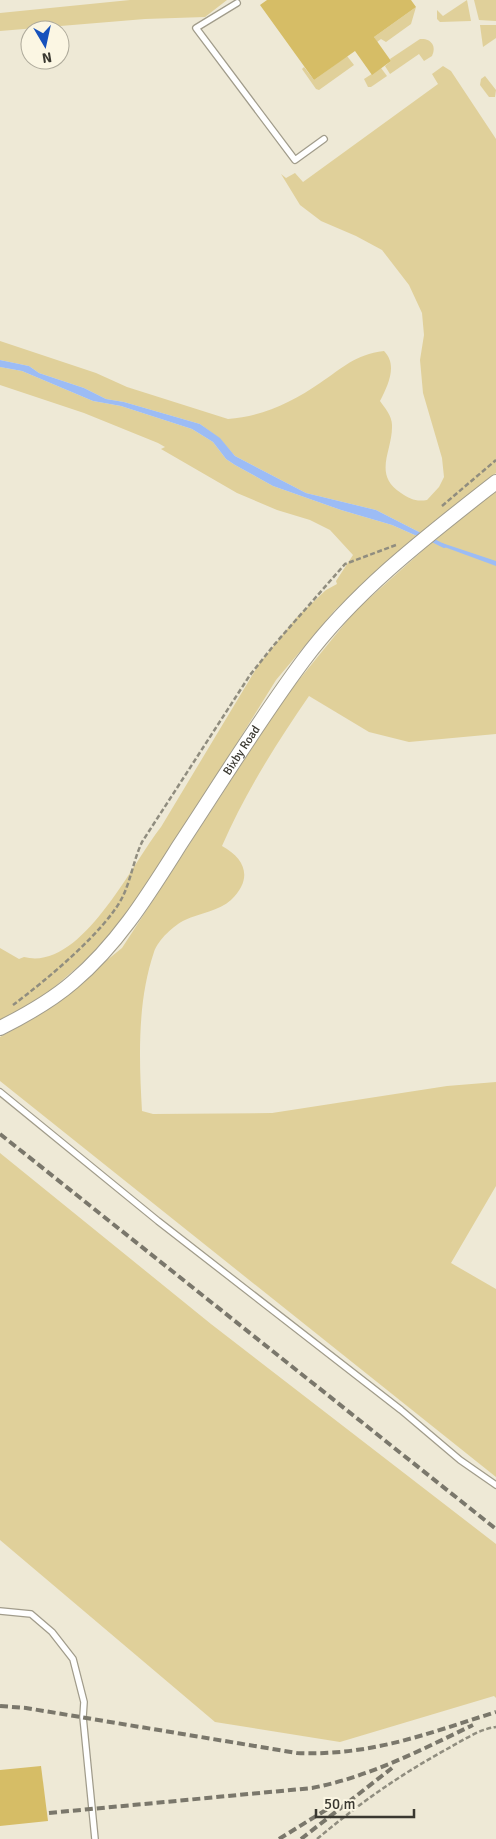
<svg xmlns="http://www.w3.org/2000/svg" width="496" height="1839" font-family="Signika,sans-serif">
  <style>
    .green { fill: #e0d09a }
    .water { fill: #9cbcf5 }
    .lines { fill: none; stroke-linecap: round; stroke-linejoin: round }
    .stream { stroke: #9cbcf5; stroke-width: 4 }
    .building { fill: #d6bd66 }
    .service-casing { stroke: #a19c8b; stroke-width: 8 }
    .tertiary-casing { stroke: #a19c8b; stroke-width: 16 }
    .path { stroke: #908d7f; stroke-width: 2.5; stroke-dasharray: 5 2.5; stroke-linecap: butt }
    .service { stroke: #fff; stroke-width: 5.5 }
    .tertiary { stroke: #fff; stroke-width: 14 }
    .rail { stroke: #7a776b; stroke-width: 4; stroke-dasharray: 8 4; stroke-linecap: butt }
    .labels { text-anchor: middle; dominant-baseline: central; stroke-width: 4; stroke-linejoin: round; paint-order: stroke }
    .street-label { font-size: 12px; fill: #3a3830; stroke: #fbf6e3 }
  </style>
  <rect width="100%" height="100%" fill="#eee9d6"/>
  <g class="green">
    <path d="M130,0H227L205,17L145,19L0,31V13Z"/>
    <path d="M467,0L471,21L440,22L437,19V10L443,16Z"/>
    <path d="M474,0H496V21L479,20Z"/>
    <path d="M416,7L411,24L386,42L381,39L377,42L374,37Z"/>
    <path d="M480,25H496V38L483,47Z"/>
    <path d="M420,39C431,38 437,46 432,56L424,61L419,54L390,74L385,66L391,61L390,59Z"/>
    <path d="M347,56L354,65L319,90L316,89L302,69L304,67L314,80Z"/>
    <path d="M443,66L451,71L496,139V473L421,533L376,510L306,493L235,456L219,438L200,424L124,402L106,399L84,388L39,373L29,366L0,360V341L96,373L127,387L228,419C261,417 293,402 320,383C344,367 354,355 384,351C398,365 388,385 380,401C385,408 392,416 392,425C393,451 372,474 401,493C410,499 416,502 427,500L439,487L444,477L442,458L423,393L420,360L424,335L422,313L409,285L382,250L356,236L321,221L300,205L281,174L286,178L295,173L303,182L438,84L432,74Z"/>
    <path d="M381,68L387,76L371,87H368L364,79Z"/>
    <path d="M485,76L496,90L495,97H489L480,85L481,79Z"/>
    <path d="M0,367L22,371L93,401L121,406L192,429L213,442L226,459L235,465L273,486L341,510L392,525L417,536L335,610L276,680L188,822L119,924L94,953L45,995L0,1021V948L19,959L24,957C81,972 131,865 161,827L259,664L297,617L326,590L337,584L336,581L353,555L330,530L310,520L277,510L237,493L161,449L165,447L158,443L84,413L0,385Z"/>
    <path d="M496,491V734L409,742L369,732L309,696C276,744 245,793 222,846C246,859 253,879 231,900C219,911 200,913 185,920C174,925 158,940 154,952C137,1002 139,1059 142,1111L153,1114L272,1113L447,1086L496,1082V1186L451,1263L496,1289V1477L0,1081V1037L38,1016L122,948L285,697L355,611L430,544Z"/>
    <path d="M0,1153L211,1324L496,1544V1698L494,1696L340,1742L215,1722L0,1540Z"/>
  </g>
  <g class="water">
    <path d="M0,360L29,366L39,373L84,388L106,399L124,402L200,424L220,438L235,456L306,493L376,510L421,533L417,536L392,525L341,510L273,486L235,465L226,459L213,442L192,429L121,406L93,401L22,371L0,367Z"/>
    <path d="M442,543L496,561V566L439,545Z"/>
  </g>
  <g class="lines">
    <path class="stream" d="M430,539L444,546"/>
  </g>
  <g class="building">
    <path d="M267,0H411L416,7L374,37L391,61L372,75L355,51L314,80L260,5Z"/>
    <path d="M41,1766L48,1821L0,1826V1770Z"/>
  </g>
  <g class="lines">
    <g class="service-casing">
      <g id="service">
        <path d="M237,3L196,28L295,160L324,139"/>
        <path d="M0,1092L158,1221L401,1410L460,1460L496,1485"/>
        <path d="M0,1611L31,1614L52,1632L73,1659L84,1702L83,1717L95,1839"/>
      </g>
    </g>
    <g class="tertiary-casing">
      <g id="tertiary">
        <path id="s1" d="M0,1028C26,1015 51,1001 73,982C118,944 148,895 179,846C220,784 259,720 303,661C356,590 427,536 496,482"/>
      </g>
    </g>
    <g class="path">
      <path d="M442,506L496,460"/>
      <path d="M13,1005C45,981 106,931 123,896C131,879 134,859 142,842L250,675L274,645L345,564L396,545"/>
      <path d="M317,1839C360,1803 398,1776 447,1749C462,1741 479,1729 496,1727"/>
    </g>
    <use href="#service" class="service"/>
    <use href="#tertiary" class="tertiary"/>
    <g class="rail">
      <path d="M0,1134L496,1529"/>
      <path d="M0,1706L26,1708L297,1753C371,1756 426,1734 496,1712"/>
      <path d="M49,1813L312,1788C369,1777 421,1750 473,1725"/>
      <path d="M279,1839L334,1805"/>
      <path d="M301,1839L392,1768"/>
    </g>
  </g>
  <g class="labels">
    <g class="street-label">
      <text stroke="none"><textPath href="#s1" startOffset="374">Bixby Road</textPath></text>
    </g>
  </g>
  <g transform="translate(45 45) rotate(171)"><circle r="24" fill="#fbf6e3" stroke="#aeaa9b"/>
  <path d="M0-4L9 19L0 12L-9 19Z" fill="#1651bc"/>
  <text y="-8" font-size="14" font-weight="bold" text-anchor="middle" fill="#3a3830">N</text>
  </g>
  <path d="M316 1809v8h98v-8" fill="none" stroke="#3a3830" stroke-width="2.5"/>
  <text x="324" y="1809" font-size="15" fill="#3a3830" stroke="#fbf6e3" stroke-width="4" paint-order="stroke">50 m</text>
</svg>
